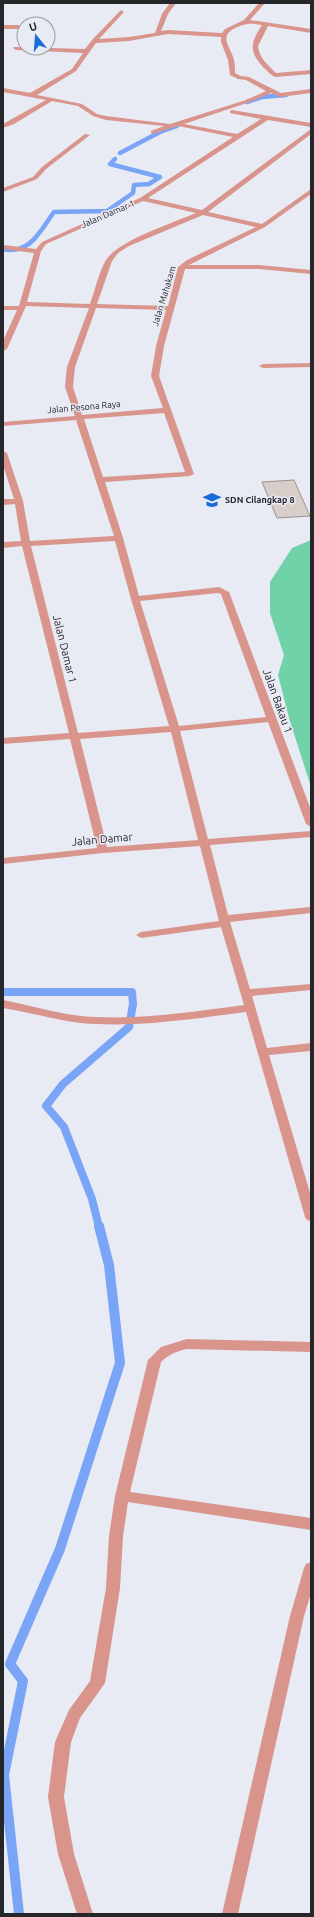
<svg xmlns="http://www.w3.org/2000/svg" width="314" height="1917" font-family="Ubuntu,sans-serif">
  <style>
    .green { fill: #71d2a9 }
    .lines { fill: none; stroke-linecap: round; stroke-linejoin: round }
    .stream-far2 { stroke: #7aa5f6; stroke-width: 4.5 }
    .stream-far1 { stroke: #7aa5f6; stroke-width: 8 }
    .stream { stroke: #7aa5f6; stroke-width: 10 }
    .building { fill: #d8cdc9; stroke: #9c918e }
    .minor { fill: #d9958c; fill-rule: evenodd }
    .labels { text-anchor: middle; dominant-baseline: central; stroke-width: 3; stroke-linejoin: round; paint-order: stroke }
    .far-street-label { font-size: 9px; fill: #25262a; stroke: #e8eaf4 }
    .far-poi-label { font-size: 9px; font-weight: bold; fill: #25262a; stroke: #e8eaf4; text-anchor: start }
    .street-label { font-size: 11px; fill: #25262a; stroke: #e8eaf4 }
  </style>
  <rect width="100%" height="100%" fill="#e8eaf4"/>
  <path class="green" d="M311,540V787L289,718L278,675L284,655L270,613V582L292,548Z"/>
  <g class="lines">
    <g class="stream-far2">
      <path d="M247,102L262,97L286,95"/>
      <path d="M120,153L160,132L177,126"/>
      <path d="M3,249C30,255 40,231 54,212L107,211L133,193L134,185L149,184L160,177L110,164L115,159"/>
    </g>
    <path class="stream-far1" d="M3,992H132L133,1004L129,1027L63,1084L46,1106L64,1127L92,1199L99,1227"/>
    <path class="stream" d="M19,1914L4,1775L23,1681L10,1664L60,1549L120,1363L109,1265L99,1226"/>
  </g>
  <path class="building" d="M294,480L310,516L277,518L262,482Z"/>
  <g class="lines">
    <g class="minor">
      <path d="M170,3H176L168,14L161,31L168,30L222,33L225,29L244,20L259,3H265L250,20L311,29V33L268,26L258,46C259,58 268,65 276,73L311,70V74L275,77C270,75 267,70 263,67C248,51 251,42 262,25C250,23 247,23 235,28C218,36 231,48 234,60C235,65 235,69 235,73L241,76L249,77L281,93L311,89V93L280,97L271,93L250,102L184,124L237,134L261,119L230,113V111L232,110L311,123V127L268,120L148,198L202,210L311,129V134L208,212L262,224L311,189V194L265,227L189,265H259L311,270V274L259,269H185L164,346L159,376L194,474L190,476L105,482L123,538L139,596L219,587L229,592L311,810V827L306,824L268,722L180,731L208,839L311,831V837L210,845L228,915L311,907V913L230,922L250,989L311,984V990L252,996L267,1048L311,1043V1051L269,1055L311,1196V1221L307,1220L305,1217L246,1012C191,1019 136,1028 81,1023C55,1020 29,1012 3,1008V1000C29,1005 55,1013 81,1016C135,1021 190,1012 244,1005L221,927L141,938L136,935L141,932L219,921L200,846L103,853L3,864V858L97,848L70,739L3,744V738L69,733L22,546L3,548V542L21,541L15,504L3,505V499H14L3,465V451L7,453L23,501L30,541L114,536L76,420L3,426V422L75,416L65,387L67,367L89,308L26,306L7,349L3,351V341L17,310H3V306H19L34,253L3,249V245L36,249L42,242L140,198L233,137L178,126L153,134L151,133V131L164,126L106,120L93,116L78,106L52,101L14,124L3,128V124L46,100L3,92V88L30,93L72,69L83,53L16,50L13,48L14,47L85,49L92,40L121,10L124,12L123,13L99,39L129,37L155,33L162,14ZM168,34L221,37V42L228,60L230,75L238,79L246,80L266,91L246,100L170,124L106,116L97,114L82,104L37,95L76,71L96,43L129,41ZM143,201L196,213C173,223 119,240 106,260C99,272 95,290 90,304L27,302L41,251L46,244ZM203,215L256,227L187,260L178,267L168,306L97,304L112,261L118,253L129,246ZM96,308L166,310L156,346L151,376L163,408L82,415L73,387L75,367ZM164,413L185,472L103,477L84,419ZM115,541L131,599L169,726L78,733L31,546ZM218,593L221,594L266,717L179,726L140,601ZM171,732L198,840L107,847L80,739Z"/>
      <path d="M3,25H18L21,27L18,29H3Z"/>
      <path d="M85,134L90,135L46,169L37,179L3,192V188L33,177L42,167Z"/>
      <path d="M311,363V367L263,368L259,366L263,364Z"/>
      <path d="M187,1339L311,1342V1352L187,1349C177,1351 169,1354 161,1362L130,1492L311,1518V1530L128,1502L123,1536L120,1588L105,1683L80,1718L71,1742L64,1797L74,1854L93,1914H77L58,1854L48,1797L55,1742L69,1710L90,1681L106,1588L109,1536L115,1496L148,1360L161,1347Z"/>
      <path d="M311,1562V1593L304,1616L238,1914H222L290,1616L304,1568L306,1564Z"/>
    </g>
  </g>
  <defs>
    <g id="school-bare" transform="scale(1.38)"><path d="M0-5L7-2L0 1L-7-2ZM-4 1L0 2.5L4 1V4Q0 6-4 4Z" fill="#1a6dd8" stroke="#e8eaf4" stroke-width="2.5" paint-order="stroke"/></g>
  </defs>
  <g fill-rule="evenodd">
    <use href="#school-bare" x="212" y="500"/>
  </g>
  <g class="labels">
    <g class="far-street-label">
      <text transform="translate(108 214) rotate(-23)">Jalan Damar 1</text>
      <text transform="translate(164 296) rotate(-73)">Jalan Mahakam</text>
      <text transform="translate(84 407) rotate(-5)">Jalan Pesona Raya</text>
    </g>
    <g class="far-poi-label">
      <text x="225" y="500">SDN Cilangkap 8</text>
    </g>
    <g class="street-label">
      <text transform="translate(65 649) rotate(76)">Jalan Damar 1</text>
      <text transform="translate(278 701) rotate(70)">Jalan Bakau 1</text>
      <text transform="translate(102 839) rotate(-5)">Jalan Damar</text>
    </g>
  </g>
  <rect width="314" height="1917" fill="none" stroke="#25262a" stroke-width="8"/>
  <g transform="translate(36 36) rotate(343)"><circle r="19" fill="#e8eaf4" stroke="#9a9ca3"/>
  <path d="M0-3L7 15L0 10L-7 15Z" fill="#1a6dd8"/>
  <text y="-6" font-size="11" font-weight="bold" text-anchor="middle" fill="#25262a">U</text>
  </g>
</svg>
